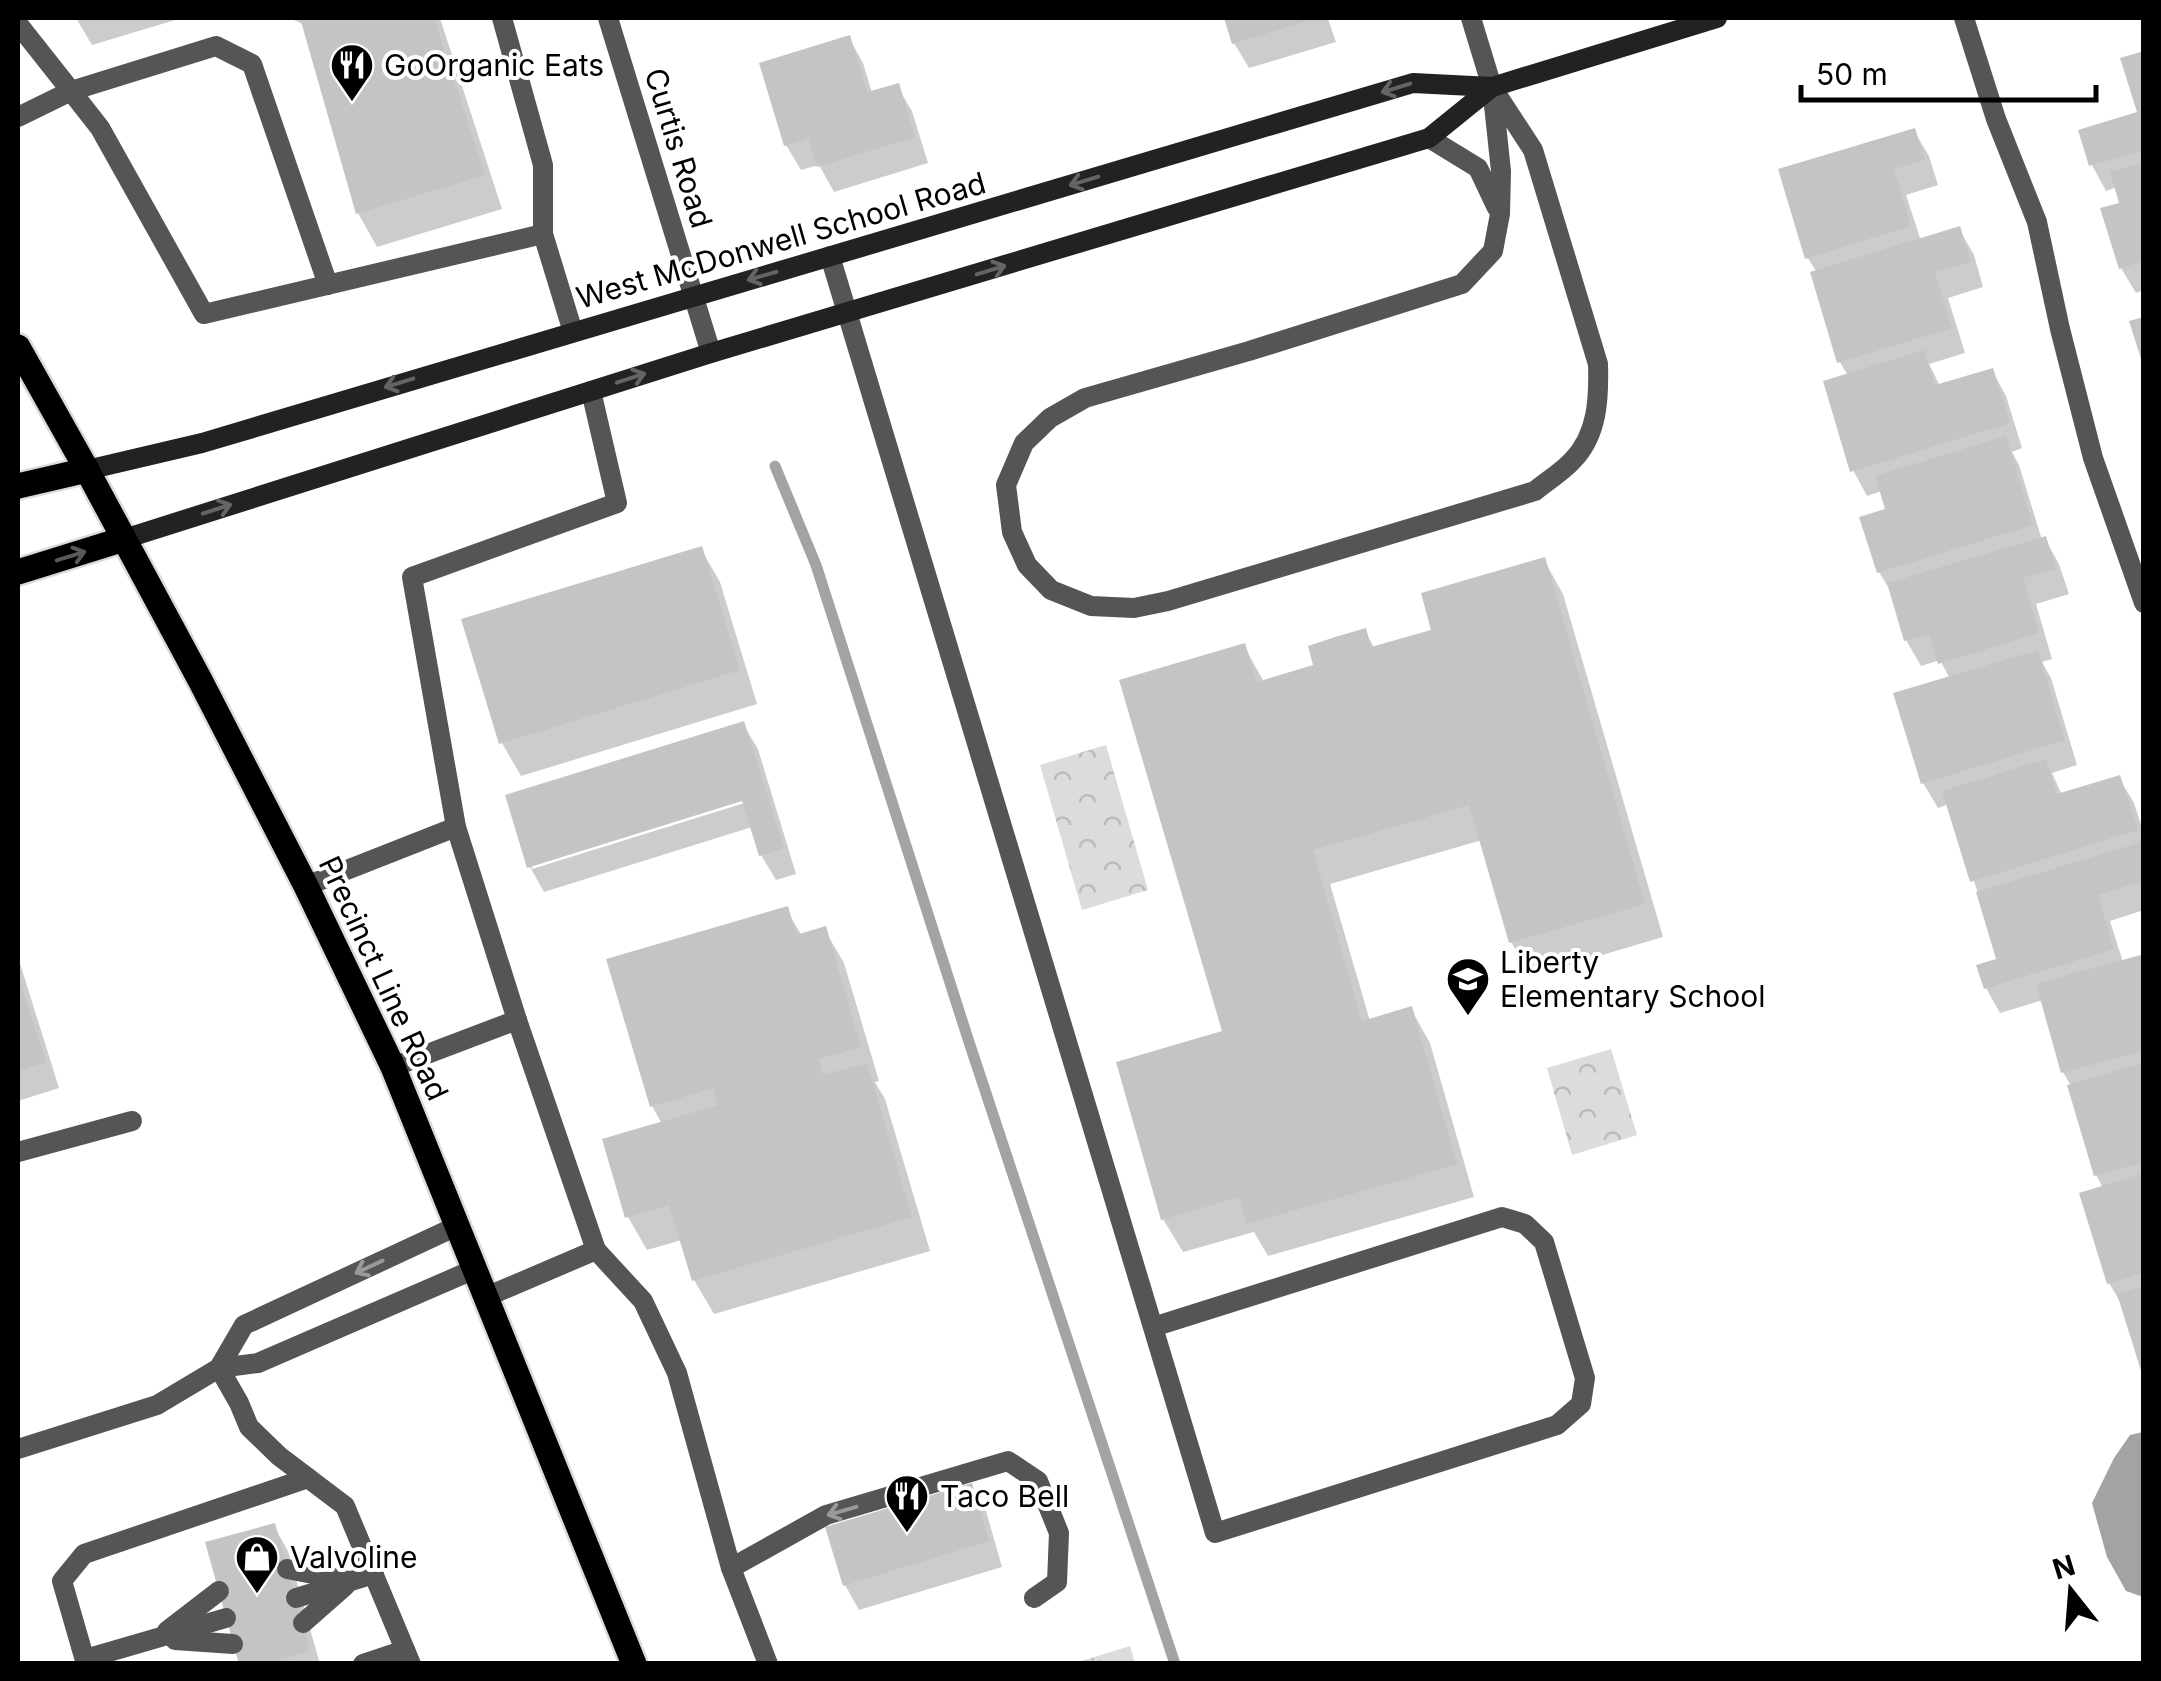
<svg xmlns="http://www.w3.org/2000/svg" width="2161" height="1681" font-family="Inter,sans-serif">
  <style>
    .grass { fill: url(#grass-tufts) }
    .park { fill: url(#park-crowns) }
    .water { fill: #a3a3a3 }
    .shadow { fill: #0003; fill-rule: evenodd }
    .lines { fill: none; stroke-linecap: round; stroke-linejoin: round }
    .stream { stroke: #a3a3a3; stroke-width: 11 }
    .building { fill: #c4c4c4 }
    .primary-casing { stroke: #dbdbdb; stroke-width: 30 }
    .lane { stroke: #555; stroke-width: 20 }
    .street { stroke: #555; stroke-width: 20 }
    .secondary { stroke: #222; stroke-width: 20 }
    .primary { stroke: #000; stroke-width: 25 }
    .oneway { stroke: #646464 }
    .oneway2 { stroke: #595959 }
    .oneway3 { stroke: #999 }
    .labels { text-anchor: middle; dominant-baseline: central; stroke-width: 8; stroke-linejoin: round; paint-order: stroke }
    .poi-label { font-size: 30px; fill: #000; stroke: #fff; text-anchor: start }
    .street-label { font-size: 30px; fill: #000; stroke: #fff }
  </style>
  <defs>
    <pattern id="grass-tufts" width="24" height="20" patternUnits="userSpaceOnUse" patternTransform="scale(2.5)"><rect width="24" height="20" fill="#dcdcdc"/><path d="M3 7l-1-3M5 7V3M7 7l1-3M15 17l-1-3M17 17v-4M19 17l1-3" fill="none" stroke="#bbb"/></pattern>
    <pattern id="park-crowns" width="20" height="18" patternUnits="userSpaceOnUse" patternTransform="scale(2.5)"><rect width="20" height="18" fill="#dcdcdc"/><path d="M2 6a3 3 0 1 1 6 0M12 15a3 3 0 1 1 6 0" fill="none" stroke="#bbb"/></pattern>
  </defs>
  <rect width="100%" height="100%" fill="#fff"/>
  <path class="grass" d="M1130,1646L1135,1663H1075Z"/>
  <g class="park">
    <path d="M1106,745L1148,890L1082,910L1040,765Z"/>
    <path d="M1611,1049L1637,1135L1572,1155L1547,1068Z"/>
  </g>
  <path class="water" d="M2143,1432H2144L2143,1597L2126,1591L2107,1557L2092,1503L2114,1458L2130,1435Z"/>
  <g class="shadow">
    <path d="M76,18H182L92,45Z"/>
    <path d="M290,18H440L502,209L377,247L358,213L304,25Z"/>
    <path d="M1226,18H1332L1328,19L1336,42L1249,68L1234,43Z"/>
    <path d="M849,38L863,63L872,93L897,86L912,111L928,163L834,192L819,165L801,170L786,145Z"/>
    <path d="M2144,54V290L2136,293L2121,268L2122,204L2117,187L2106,191L2092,165L2081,132L2140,114Z"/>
    <path d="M1914,131L1929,156L1938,185L1906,195L1921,241L1959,229L1974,255L1983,287L1948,298L1965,353L1929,364L1940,386L1992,370L2006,396L2022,448L2012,452L2019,465L2042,540L2045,539L2059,564L2069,594L2036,604L2052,659L2042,662L2051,678L2077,765L2052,773L2062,795L2119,778L2134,803L2144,834V910L2110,921L2123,962L2144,956V1371L2124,1308L2109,1283L2103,1188L2096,1175L2071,1086L2063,1072L2043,1000L2000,1013L1986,988L2000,961L1949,804L1938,808L1923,783L1950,679L1940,660L1921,666L1906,640L1894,597L1879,572L1888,511L1882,491L1867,496L1853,470L1848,376L1840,362L1817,273L1808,258Z"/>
    <path d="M701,549L720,582L757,704L521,776L502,743Z"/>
    <path d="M1544,560L1563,594L1663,937L1531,976L1511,942L1482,840L1330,884L1370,1021L1411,1009L1430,1043L1474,1197L1268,1256L1254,1232L1183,1252L1163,1219L1225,1033L1244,646L1264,682L1317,667L1365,631L1375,649L1434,632Z"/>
    <path d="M743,724L758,749L796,874L776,880L761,855L752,827L544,892L530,867L508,797ZM753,795L754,800L532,869V864Z"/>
    <path d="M786,909L802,936L824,929L844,963L879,1081L875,1082L885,1099L930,1251L714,1314L694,1280L682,1240L647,1250L628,1217L662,1124L652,1106Z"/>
    <path d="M18,957L59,1088L18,1101Z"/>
    <path d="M971,1486L986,1511L1002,1567L859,1610L845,1585Z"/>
    <path d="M274,1526L288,1551L320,1664H241Z"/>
  </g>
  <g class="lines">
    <path class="stream" d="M775,466L816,565L969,1042L1175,1664"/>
  </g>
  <g class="building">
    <path d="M300,18H434L485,175L356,214Z"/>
    <path d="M1224,18H1316L1232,44Z"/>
    <path d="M850,35L867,92L899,83L915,137L817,167L808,138L784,146L759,63Z"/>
    <path d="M2144,51V150L2089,166L2078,130L2137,112L2120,58Z"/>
    <path d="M1915,128L1925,160L1894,169L1911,226L1805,259L1778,169Z"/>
    <path d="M2144,162V261L2119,269L2100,208L2119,203L2110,172Z"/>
    <path d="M1960,226L1971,262L1935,272L1952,328L1837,363L1810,272Z"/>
    <path d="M2144,317V365H2143L2129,321Z"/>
    <path d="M1924,350L1935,385L1993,368L2010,423L1850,472L1823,381Z"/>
    <path d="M2006,436L2033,525L1877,573L1859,517L1885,509L1875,476Z"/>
    <path d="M2046,536L2056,569L2023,578L2039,633L1938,664L1929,634L1904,641L1887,583Z"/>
    <path d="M702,546L740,670L499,744L461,619Z"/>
    <path d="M1545,557L1645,904L1509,943L1469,805L1313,850L1362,1021L1412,1006L1457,1164L1246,1224L1239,1197L1161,1220L1116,1062L1222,1031L1119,680L1245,643L1257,682L1313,665L1308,646L1335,637L1366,628L1371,647L1431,630L1421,593Z"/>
    <path d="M2038,650L2065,740L1921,784L1893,693Z"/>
    <path d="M744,721L784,848L759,856L742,801L527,868L505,795Z"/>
    <path d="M2046,759L2057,794L2120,775L2138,830L1970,882L1942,791Z"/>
    <path d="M2142,842L2144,881L2098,895L2114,949L1984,989L1976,965L1996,959L1976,892Z"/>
    <path d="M788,906L796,935L826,926L861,1047L819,1059L823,1075L867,1063L912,1217L692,1281L669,1205L625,1218L602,1139L718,1105L713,1088L650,1107L606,959Z"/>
    <path d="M2144,954V1051L2061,1073L2036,984Z"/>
    <path d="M18,975L46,1062L18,1071Z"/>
    <path d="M2144,1063V1162L2094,1176L2067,1085Z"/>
    <path d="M2144,1173V1272L2107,1284L2079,1193Z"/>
    <path d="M2144,1286V1376L2143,1377L2117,1294Z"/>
    <path d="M972,1483L989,1541L843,1586L825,1527Z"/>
    <path d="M275,1523L310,1651L265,1664H239L205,1542Z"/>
  </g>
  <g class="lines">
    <g class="primary-casing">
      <g id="primary">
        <path d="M18,347L87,470L200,680L306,886L393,1067L634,1664"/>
        <path d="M18,486L87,470"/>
        <path d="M18,572L124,539"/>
      </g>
    </g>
    <g class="lane">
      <path d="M502,18L543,165V234L573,332"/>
      <path d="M18,24L71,91L18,117"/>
      <path d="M1492,87L1533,150L1598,364C1599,398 1598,435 1572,461C1562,472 1547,481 1535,491L1168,601L1134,608L1091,606L1051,590L1027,565L1012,532L1006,485L1024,443L1050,418L1085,398L1249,351L1462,284L1493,251L1500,214L1501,171Z"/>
      <path d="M1429,138L1478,168L1497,208"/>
      <path d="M830,256L1215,1533L1557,1425L1581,1404L1585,1378L1544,1242L1525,1224L1502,1217L1153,1327"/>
      <path d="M328,285L252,64L216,46L71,91L100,128L204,314L543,234"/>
      <path d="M456,827L517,1020L596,1250L486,1297"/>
      <path d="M306,886L456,827L412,577L617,503L591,391"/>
      <path d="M393,1067L517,1020"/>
      <path d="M18,1152L132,1121"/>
      <path d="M596,1250L643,1301L677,1373L731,1568L768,1664"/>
      <path d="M219,1368L239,1403L249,1427L279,1456L345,1506L411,1664"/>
      <path d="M219,1368L244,1325L457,1226"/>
      <path d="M18,1449L157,1405L219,1368L258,1363L475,1269"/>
      <path d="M731,1568L826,1515L1008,1461L1038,1481L1059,1533L1057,1582L1034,1598"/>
      <path d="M287,1569L349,1581"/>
      <path d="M296,1598L374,1574"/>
      <path d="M303,1623L345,1586"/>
      <path d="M167,1631L219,1591"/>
      <path d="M175,1640L233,1644"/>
      <path d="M85,1659L226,1618"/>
      <path d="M86,1664L62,1581L84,1554L308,1478"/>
      <path d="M363,1664L405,1650"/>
    </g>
    <g class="street">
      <path d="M608,18L711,353"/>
      <path d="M1471,18L1492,87"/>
      <path d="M1964,18L1996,119L2037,222L2060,329L2093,458L2144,603"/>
    </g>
    <g class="secondary">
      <path d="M87,470L202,443L1413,83L1492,87L1717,18"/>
      <path d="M124,539L711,353L1429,138L1492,87"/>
    </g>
    <use href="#primary" class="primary"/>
  </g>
  <defs><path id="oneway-shaft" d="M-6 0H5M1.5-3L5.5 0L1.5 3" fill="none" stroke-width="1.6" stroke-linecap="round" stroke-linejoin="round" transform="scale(2.5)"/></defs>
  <g class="oneway">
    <use href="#oneway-shaft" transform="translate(1396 88) rotate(163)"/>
    <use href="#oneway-shaft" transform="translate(1084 181) rotate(163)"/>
    <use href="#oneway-shaft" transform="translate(991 270) rotate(-17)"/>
    <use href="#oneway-shaft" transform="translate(762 276) rotate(164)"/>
    <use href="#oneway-shaft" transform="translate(631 378) rotate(-18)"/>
    <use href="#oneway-shaft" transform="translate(399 383) rotate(163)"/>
    <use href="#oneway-shaft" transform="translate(217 509) rotate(-18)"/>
  </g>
  <use class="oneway2" href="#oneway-shaft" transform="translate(71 556) rotate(-17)"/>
  <g class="oneway3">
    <use href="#oneway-shaft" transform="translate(369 1267) rotate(155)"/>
    <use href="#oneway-shaft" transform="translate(842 1511) rotate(164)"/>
  </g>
  <defs>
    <g id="restaurant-pin" transform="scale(2.25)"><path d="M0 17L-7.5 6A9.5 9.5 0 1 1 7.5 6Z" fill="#000" stroke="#fff"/><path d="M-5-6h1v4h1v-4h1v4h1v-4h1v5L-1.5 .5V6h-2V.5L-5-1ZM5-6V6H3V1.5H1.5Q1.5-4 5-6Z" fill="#fff"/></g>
    <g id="school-pin" transform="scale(2.25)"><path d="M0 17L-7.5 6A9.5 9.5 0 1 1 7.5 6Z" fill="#000" stroke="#fff"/><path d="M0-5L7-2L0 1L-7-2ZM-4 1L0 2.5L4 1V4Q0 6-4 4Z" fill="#fff"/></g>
    <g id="shop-pin" transform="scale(2.25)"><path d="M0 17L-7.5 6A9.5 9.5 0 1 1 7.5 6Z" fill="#000" stroke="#fff"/><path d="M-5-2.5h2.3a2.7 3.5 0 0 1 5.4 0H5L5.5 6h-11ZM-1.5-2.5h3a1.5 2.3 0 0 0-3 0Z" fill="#fff"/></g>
  </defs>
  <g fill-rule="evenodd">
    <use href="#restaurant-pin" x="352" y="65"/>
    <use href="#school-pin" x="1468" y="979"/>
    <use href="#restaurant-pin" x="907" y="1496"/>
    <use href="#shop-pin" x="257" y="1557"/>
  </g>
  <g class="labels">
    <g class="poi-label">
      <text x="384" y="65">GoOrganic Eats</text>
      <text x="1500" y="962">Liberty<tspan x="1500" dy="34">Elementary School</tspan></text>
      <text x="940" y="1496">Taco Bell</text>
      <text x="290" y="1557">Valvoline</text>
    </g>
    <g class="street-label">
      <text transform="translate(679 148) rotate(73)">Curtis Road</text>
      <text transform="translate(781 240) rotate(-16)">West McDonwell School Road</text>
      <text transform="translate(384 978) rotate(65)">Precinct Line Road</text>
    </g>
  </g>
  <rect width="2161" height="1681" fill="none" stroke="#000000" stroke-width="40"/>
  <g transform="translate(2071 1591) rotate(343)" stroke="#ffffff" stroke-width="8" paint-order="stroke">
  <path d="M0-8L18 38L0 25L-18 38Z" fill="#000000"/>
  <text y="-15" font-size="28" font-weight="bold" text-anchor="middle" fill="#000000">N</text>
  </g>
  <path d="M1801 85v15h295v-15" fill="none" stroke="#000000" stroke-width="5"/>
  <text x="1816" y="85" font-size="30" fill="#000000" stroke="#ffffff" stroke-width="8" paint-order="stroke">50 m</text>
</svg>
